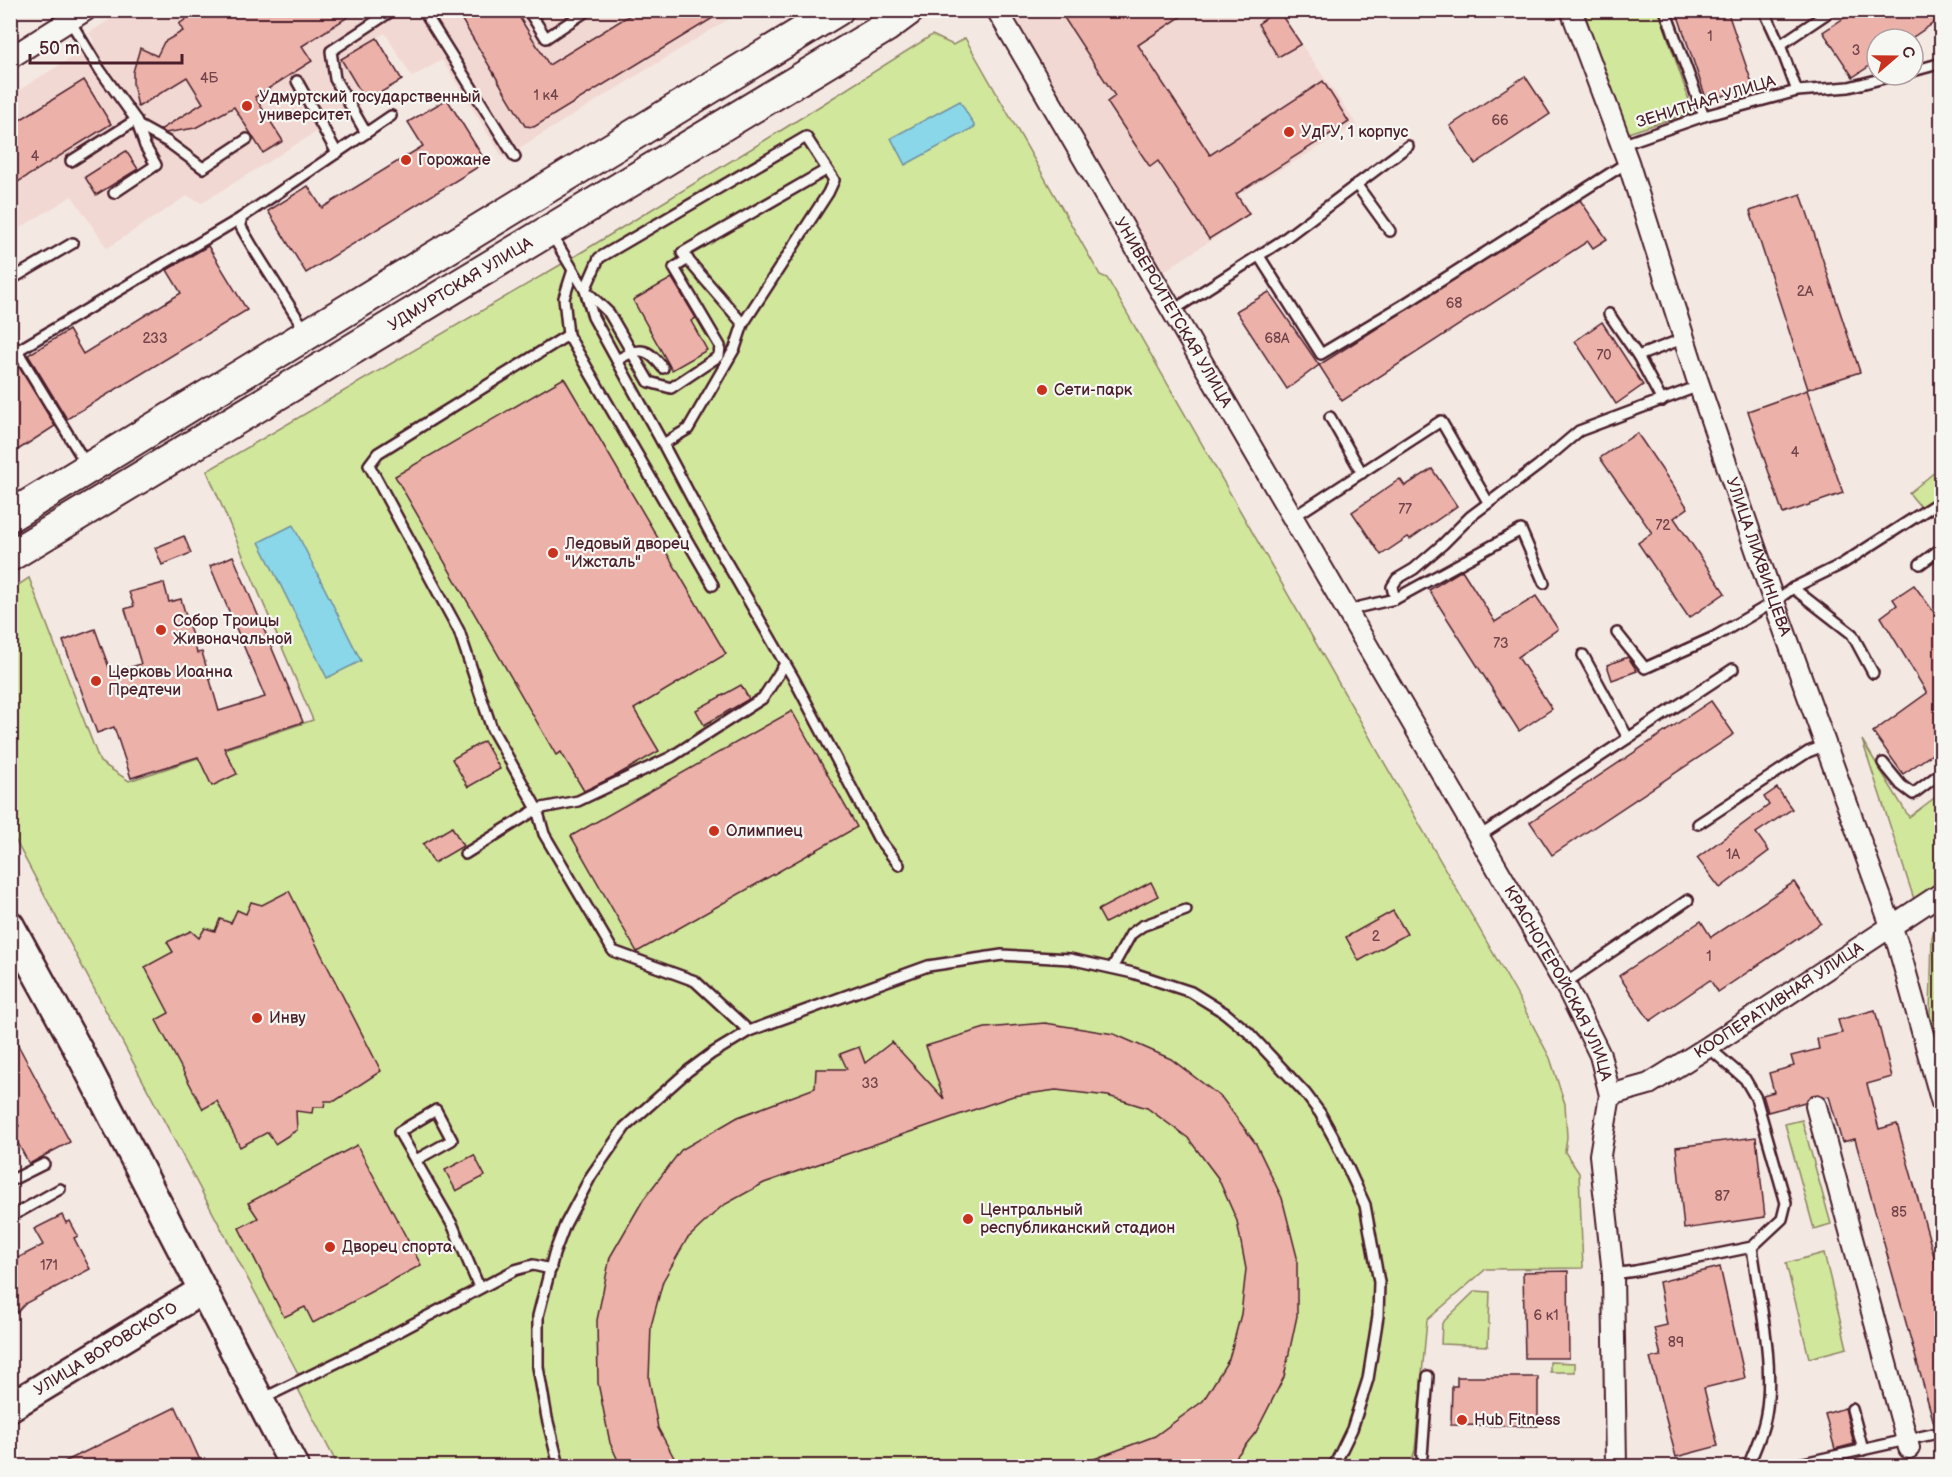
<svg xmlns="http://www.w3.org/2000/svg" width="1952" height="1477" font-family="'Balsamiq Sans',sans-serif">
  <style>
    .built { fill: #f2d8d2 }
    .green { fill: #d1e79c; stroke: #8e8364; stroke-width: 1.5 }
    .water { fill: #89d7e8; stroke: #708d9c; stroke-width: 1.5 }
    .building { fill: #ecb1a9; stroke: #4a1f2b; stroke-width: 1.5 }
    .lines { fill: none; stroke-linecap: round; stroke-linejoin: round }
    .lane-casing { stroke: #4a1f2b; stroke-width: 14 }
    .street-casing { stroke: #4a1f2b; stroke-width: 24 }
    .secondary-casing { stroke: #4a1f2b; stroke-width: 32 }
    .primary-casing { stroke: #4a1f2b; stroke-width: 34 }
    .lane { stroke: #f6f6f2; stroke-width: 9 }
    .street { stroke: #f6f6f2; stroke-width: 20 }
    .secondary { stroke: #f6f6f2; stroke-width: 27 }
    .primary { stroke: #f6f6f2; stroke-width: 30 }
    .poi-dot { fill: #c8321e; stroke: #f6f6f2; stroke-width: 2 }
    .labels { text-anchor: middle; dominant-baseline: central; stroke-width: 4.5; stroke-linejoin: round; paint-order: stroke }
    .number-label { font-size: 14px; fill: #72444a }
    .poi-label { font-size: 16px; fill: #4a1f2b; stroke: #f6f6f2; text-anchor: start }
    .street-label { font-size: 16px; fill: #4a1f2b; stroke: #f6f6f2 }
  </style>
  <rect width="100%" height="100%" fill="#f4e8e3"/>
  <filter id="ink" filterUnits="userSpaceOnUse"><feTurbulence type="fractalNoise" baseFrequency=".0167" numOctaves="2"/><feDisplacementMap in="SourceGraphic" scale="12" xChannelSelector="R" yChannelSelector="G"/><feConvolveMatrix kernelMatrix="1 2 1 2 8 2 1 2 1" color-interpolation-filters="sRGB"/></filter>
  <g filter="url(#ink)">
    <g class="built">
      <path d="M123,11H742L503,158L442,60L412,77L385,33L341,59L366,101L202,203L187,196L107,248L72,196L12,233L11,95L95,43L89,33Z"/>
      <path d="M1013,11H1278L1258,25L1278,57L1301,44L1357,125L1239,194L1251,214L1163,272L1022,35Z"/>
    </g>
    <g class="green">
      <path d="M1584,11H1659L1693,112L1625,134Z"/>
      <path d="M932,35L953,45L965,38L1100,275L1107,278L1516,993L1550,1058L1565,1104L1567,1137L1565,1152L1579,1173L1583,1268L1486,1269L1427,1320L1415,1450L1410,1466H338L295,1383L301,1379L11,832V590L29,578L100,762L129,781L313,720L207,471L567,261L785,128Z"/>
      <path d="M1941,467V499L1924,511L1909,493Z"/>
      <path d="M1862,740L1909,817L1941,793V883L1915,902Z"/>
      <path d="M1941,916V1057L1930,1015L1932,937L1938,918Z"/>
      <path d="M1802,1120L1831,1224L1814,1229L1785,1124Z"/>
      <path d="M1824,1253L1847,1348L1809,1358L1786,1263Z"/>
      <path d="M1475,1291L1490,1292L1488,1346L1441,1344L1442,1323Z"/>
      <path d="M1550,1362L1575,1363V1372H1550Z"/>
    </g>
    <g class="water">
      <path d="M960,101L975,127L905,165L891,138Z"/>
      <path d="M293,525L361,661L327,678L259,542Z"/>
    </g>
    <g class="building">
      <path d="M181,10H359L302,46L312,61L255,97L283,141L263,153L234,107L195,128L165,133L160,130L203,103L187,77L138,107L133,84V72L140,48L157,56L164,42L183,31L179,24L186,19Z"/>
      <path d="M456,10H515L549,65L638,10H726L534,127L525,126Z"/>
      <path d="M1059,10H1191L1138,45L1210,155L1323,81L1349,122L1236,194L1249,214L1209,239L1158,161L1150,167L1134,143L1107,102L1115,96Z"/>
      <path d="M1278,10L1301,44L1278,57L1258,24Z"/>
      <path d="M1676,10H1727L1753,86L1707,101Z"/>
      <path d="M1856,10H1941V18L1910,39H1877V61L1853,77L1823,32Z"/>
      <path d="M377,38L402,80L366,101L341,59Z"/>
      <path d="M1525,76L1550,114L1475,164L1450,126Z"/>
      <path d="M84,80L111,124L10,187V126Z"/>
      <path d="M447,99L486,162L306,273L268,211L308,186L322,208L423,146L408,122Z"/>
      <path d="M126,151L138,169L96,195L85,177Z"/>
      <path d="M1801,194L1860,372L1808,389L1750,211Z"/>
      <path d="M1580,200L1607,239L1593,248L1588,241L1342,401L1319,365Z"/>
      <path d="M208,246L247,310L67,419L28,355L69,330L83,354L181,293L167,270Z"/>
      <path d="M672,278L696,318L691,321L707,350L672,370L633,300Z"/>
      <path d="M1269,292L1319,365L1287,389L1236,311Z"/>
      <path d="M1602,322L1643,385L1616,404L1575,341Z"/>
      <path d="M19,367L55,426L10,455V372Z"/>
      <path d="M564,378L726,654L634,709L659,751L617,775L584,791L561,752L556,755L395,476Z"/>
      <path d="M1807,390L1843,493L1783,514L1748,411Z"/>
      <path d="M1637,433L1688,508L1674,518L1725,593L1689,618L1638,543L1652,533L1600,458Z"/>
      <path d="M1432,469L1457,506L1410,539L1408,537L1381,555L1352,512L1400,479L1405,486Z"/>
      <path d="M184,536L191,553L162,565L155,548Z"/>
      <path d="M233,556L303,722L224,748L237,774L212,786L198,757L131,778L114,727L97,733L63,641L95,629L111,673L141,664L125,609L134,606L129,592L164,583L169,602L181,599L197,653L202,652L219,711L265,697L210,566Z"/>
      <path d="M1462,570L1495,622L1536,596L1558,629L1518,657L1552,709L1519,731L1429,590Z"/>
      <path d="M1914,585L1941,622V748L1903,774L1873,732L1927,693L1881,617L1897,605L1893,599Z"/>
      <path d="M1628,657L1637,671L1612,680L1607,665Z"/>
      <path d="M741,685L749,699L704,725L696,710Z"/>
      <path d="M1711,701L1734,734L1552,855L1530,822Z"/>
      <path d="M792,711L857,827L637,952L571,836Z"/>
      <path d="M484,741L500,769L468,787L452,759Z"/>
      <path d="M1777,788L1792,809L1756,833L1769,851L1720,888L1697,858L1769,805L1764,797Z"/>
      <path d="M452,827L463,846L434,863L423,844Z"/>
      <path d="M1151,882L1158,896L1105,923L1098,910Z"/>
      <path d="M1794,882L1821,923L1718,992L1710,980L1650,1021L1619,976L1701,921L1711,937Z"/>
      <path d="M289,891L381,1071L335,1101H325L324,1107H313L312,1113L296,1111L297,1130L275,1144L268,1132L240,1147L217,1101L203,1109L156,1020L169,1013L145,967L173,952L167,942L191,931L199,938L205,928L215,931L220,919L231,923L237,910L246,914L251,902L262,905Z"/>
      <path d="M1393,911L1407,934L1359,961L1346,937Z"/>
      <path d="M1875,1010L1892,1077L1867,1084L1879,1129L1897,1124L1941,1281V1425L1935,1427L1855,1139L1842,1142L1829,1096L1824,1097L1818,1094L1812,1095L1805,1102L1768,1112L1763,1095L1774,1092L1769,1073L1794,1066L1791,1056L1819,1049L1817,1039L1842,1033L1838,1020Z"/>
      <path d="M1045,1023L1114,1034L1171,1059L1222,1098L1256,1144L1282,1198L1297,1257V1316L1284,1377L1256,1432L1228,1467H1078V1465L1155,1436L1203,1401L1229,1359L1241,1314L1246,1269L1237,1221L1218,1178L1188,1138L1147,1108L1108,1096L1056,1090L1013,1096L764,1183L722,1206L687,1239L663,1281L651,1326L649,1379L658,1428L679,1467H621L610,1443L598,1383L597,1320L610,1257L643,1200L681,1150L738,1117L815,1088L816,1069H847L840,1054L859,1047L865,1063L892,1042L944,1099L926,1046L985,1028Z"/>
      <path d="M10,1030L70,1142L29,1164L11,1130L19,1126L10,1110Z"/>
      <path d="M1756,1137L1765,1217L1684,1229L1676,1147Z"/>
      <path d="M357,1145L421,1265L313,1323L305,1307L284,1317L239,1228L258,1218L248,1203Z"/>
      <path d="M474,1155L485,1176L456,1191L445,1170Z"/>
      <path d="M62,1215L66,1223L70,1221L78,1236L74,1238L90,1269L26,1303L10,1320V1262L43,1245L34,1229Z"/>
      <path d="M1720,1267L1745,1378L1704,1388L1718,1446L1676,1457L1650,1358L1661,1356L1654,1328L1667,1325L1659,1282Z"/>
      <path d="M1568,1271L1569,1358H1525L1523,1272Z"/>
      <path d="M1457,1377H1538V1426L1451,1425L1452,1386H1457Z"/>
      <path d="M176,1407L203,1467H54Z"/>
      <path d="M1845,1408L1854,1444L1835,1449L1825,1414Z"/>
    </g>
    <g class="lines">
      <g class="lane-casing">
        <g id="lane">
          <path d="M423,10L515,157"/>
          <path d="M528,10L546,38L588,10"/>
          <path d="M1665,10L1704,116"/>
          <path d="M1764,10L1780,45"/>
          <path d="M70,21L100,70L136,120L145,146L156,165L114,193"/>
          <path d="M1913,71L1942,63"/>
          <path d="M297,81L337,153"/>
          <path d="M1797,91L1849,87L1896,75"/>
          <path d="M139,126L168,142L203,168L247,139"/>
          <path d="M366,133L335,79L331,51L393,10"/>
          <path d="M1621,145L1704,116L1797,91L1780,45L1832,10"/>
          <path d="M71,161L136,120"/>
          <path d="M1356,184L1390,231"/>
          <path d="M552,235L585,290L609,313L649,382L671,388L719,356L720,346L674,268L688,259"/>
          <path d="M1259,256L1321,354L1403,305L1628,162"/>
          <path d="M573,270L564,298L568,335L713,585"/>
          <path d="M10,280L73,243"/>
          <path d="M1172,311L1280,242L1408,146"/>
          <path d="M1609,314L1638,356"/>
          <path d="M743,324L682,253L826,170"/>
          <path d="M306,332L252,246L241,227V218L391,116"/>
          <path d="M568,335L378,453L369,465L459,631L492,729L537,809L544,834L613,951L695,981L749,1031"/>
          <path d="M10,339L86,464"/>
          <path d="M10,355L241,218"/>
          <path d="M617,360C640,347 647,347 663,368"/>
          <path d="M1662,401L1638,356L1685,338"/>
          <path d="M1330,417L1362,473"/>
          <path d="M663,444L593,317L585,290L599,258L806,137L834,180L828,193L743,324L735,348L688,429L663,444L717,546L794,679L878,838L899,865"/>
          <path d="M1292,518L1441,421L1488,502"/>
          <path d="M1920,564L1942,548"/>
          <path d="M1793,588L1852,634L1873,673"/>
          <path d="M1395,599L1521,530L1544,583"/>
          <path d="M1348,614L1360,607L1395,599L1392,587L1397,579L1414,569L1443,544L1471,516L1539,465L1579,431L1699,386"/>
          <path d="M1617,633L1645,668L1714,637L1774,602L1793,588L1842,564L1942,500"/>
          <path d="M1583,655L1628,738"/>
          <path d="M1883,763L1901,785L1913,794L1942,772"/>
          <path d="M1698,824L1808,752L1826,745"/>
          <path d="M1478,837L1733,669"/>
          <path d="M465,854L537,809L578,801L671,757L763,698L785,664"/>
          <path d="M1112,968L1131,934L1142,926L1186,910"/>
          <path d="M1564,984L1688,900"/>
          <path d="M1708,1047L1745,1079L1756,1098L1786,1203L1782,1219L1752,1247"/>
          <path d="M416,1160L452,1140L436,1110L399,1132L453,1226L479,1287"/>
          <path d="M10,1181L44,1164"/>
          <path d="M10,1217L60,1189"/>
          <path d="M1613,1274L1635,1271L1752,1247C1759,1300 1775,1362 1766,1414C1763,1433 1755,1449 1748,1466"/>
          <path d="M262,1399L377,1343L515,1270L533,1265L551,1269"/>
          <path d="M1852,1409L1863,1450"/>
          <path d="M1422,1456L1428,1376"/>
          <path d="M559,1466L547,1418L538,1367V1316L554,1254L565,1225L591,1176L625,1127L688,1071L711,1054L749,1031L928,966L1002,955L1070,959L1133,973L1191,992L1225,1013L1248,1032L1305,1093L1320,1113L1335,1140L1365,1205L1379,1282L1378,1316L1368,1379L1352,1429L1334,1466"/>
          <path d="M1790,1466L1942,1432"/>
        </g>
      </g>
      <g class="street-casing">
        <g id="street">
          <path id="s1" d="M997,10L1568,990L1600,1055L1610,1095L1600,1155L1613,1274L1616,1466"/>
          <path id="s2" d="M1571,10L1628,162L1697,379L1774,602L1898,945L1942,1103"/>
          <path d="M10,58L86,10"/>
          <path id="s3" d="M1610,1095L1649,1084L1708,1047L1942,893"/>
          <path d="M1816,1106L1909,1448"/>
        </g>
      </g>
      <g class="secondary-casing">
        <g id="secondary">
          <path d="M10,925L74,1042L294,1466"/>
          <path id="s4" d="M10,1407L201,1291"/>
        </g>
      </g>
      <g class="primary-casing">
        <g id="primary">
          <path d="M10,516L838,10"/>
          <path id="s5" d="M10,556L886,27L909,10"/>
        </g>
      </g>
      <use href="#lane" class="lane"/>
      <use href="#street" class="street"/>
      <use href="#secondary" class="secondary"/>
      <use href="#primary" class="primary"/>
    </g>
  </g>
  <g class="poi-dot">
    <circle cx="247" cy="106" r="6"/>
    <circle cx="1289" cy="132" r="6"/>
    <circle cx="406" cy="160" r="6"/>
    <circle cx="1042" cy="390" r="6"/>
    <circle cx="553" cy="553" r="6"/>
    <circle cx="161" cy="630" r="6"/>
    <circle cx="96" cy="681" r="6"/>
    <circle cx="714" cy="831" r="6"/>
    <circle cx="257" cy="1018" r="6"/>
    <circle cx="968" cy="1219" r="6"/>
    <circle cx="330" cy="1247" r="6"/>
    <circle cx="1462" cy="1420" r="6"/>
  </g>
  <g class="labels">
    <g class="number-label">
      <text x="1710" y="36">1</text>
      <text x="1856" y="50">3</text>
      <text x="209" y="78">4Б</text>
      <text x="546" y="95">1 к4</text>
      <text x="1500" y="120">66</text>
      <text x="35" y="156">4</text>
      <text x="1805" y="291">2А</text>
      <text x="1454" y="303">68</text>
      <text x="155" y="338">233</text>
      <text x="1277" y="338">68А</text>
      <text x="1604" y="355">70</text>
      <text x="1795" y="452">4</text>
      <text x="1405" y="509">77</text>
      <text x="1663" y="525">72</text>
      <text x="1501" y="643">73</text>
      <text x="1733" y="854">1А</text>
      <text x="1376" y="936">2</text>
      <text x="1709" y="956">1</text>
      <text x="870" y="1083">33</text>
      <text x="1722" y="1196">87</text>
      <text x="1899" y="1212">85</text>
      <text x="49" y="1265">171</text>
      <text x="1546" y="1315">6 к1</text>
      <text x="1676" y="1342">89</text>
    </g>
    <g class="poi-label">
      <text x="259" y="97">Удмуртский государственный<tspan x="259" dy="18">университет</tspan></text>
      <text x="1301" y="132">УдГУ, 1 корпус</text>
      <text x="418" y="160">Горожане</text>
      <text x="1054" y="390">Сети-парк</text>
      <text x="565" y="544">Ледовый дворец<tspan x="565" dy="18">"Ижсталь"</tspan></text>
      <text x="173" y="621">Собор Троицы<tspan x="173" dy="18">Живоначальной</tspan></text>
      <text x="108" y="672">Церковь Иоанна<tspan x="108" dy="18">Предтечи</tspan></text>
      <text x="726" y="831">Олимпиец</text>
      <text x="269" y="1018">Инву</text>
      <text x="980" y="1210">Центральный<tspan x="980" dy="18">республиканский стадион</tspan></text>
      <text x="342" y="1247">Дворец спорта</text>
      <text x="1474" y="1420">Hub Fitness</text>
    </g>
    <g class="street-label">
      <text transform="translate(1706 102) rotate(-17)">ЗЕНИТНАЯ УЛИЦА</text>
      <text stroke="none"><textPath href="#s5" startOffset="526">УДМУРТСКАЯ УЛИЦА</textPath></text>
      <text stroke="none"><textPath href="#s1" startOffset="350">УНИВЕРСИТЕТСКАЯ УЛИЦА</textPath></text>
      <text stroke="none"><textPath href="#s2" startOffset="578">УЛИЦА ЛИХВИНЦЕВА</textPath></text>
      <text stroke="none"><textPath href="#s1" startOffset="1124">КРАСНОГЕРОЙСКАЯ УЛИЦА</textPath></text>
      <text stroke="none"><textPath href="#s3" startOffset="195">КООПЕРАТИВНАЯ УЛИЦА</textPath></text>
      <text stroke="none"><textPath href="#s4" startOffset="112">УЛИЦА ВОРОВСКОГО</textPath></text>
    </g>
  </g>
  <rect width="1952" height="1477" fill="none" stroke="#f6f6f2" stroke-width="36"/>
  <rect x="18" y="18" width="1916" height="1441" fill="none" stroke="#4a1f2b" stroke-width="2" filter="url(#ink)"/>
  <g transform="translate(1895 57) rotate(70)"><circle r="28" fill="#f6f6f2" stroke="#b1a0a2" stroke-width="1.5"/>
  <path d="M0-4.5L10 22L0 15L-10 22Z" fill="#c8321e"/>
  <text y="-9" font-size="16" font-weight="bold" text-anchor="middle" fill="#4a1f2b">С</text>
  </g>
  <path d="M30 54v9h152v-9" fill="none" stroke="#4a1f2b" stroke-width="3"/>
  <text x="39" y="54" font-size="18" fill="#4a1f2b" stroke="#f6f6f2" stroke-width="4.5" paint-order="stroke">50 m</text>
</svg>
